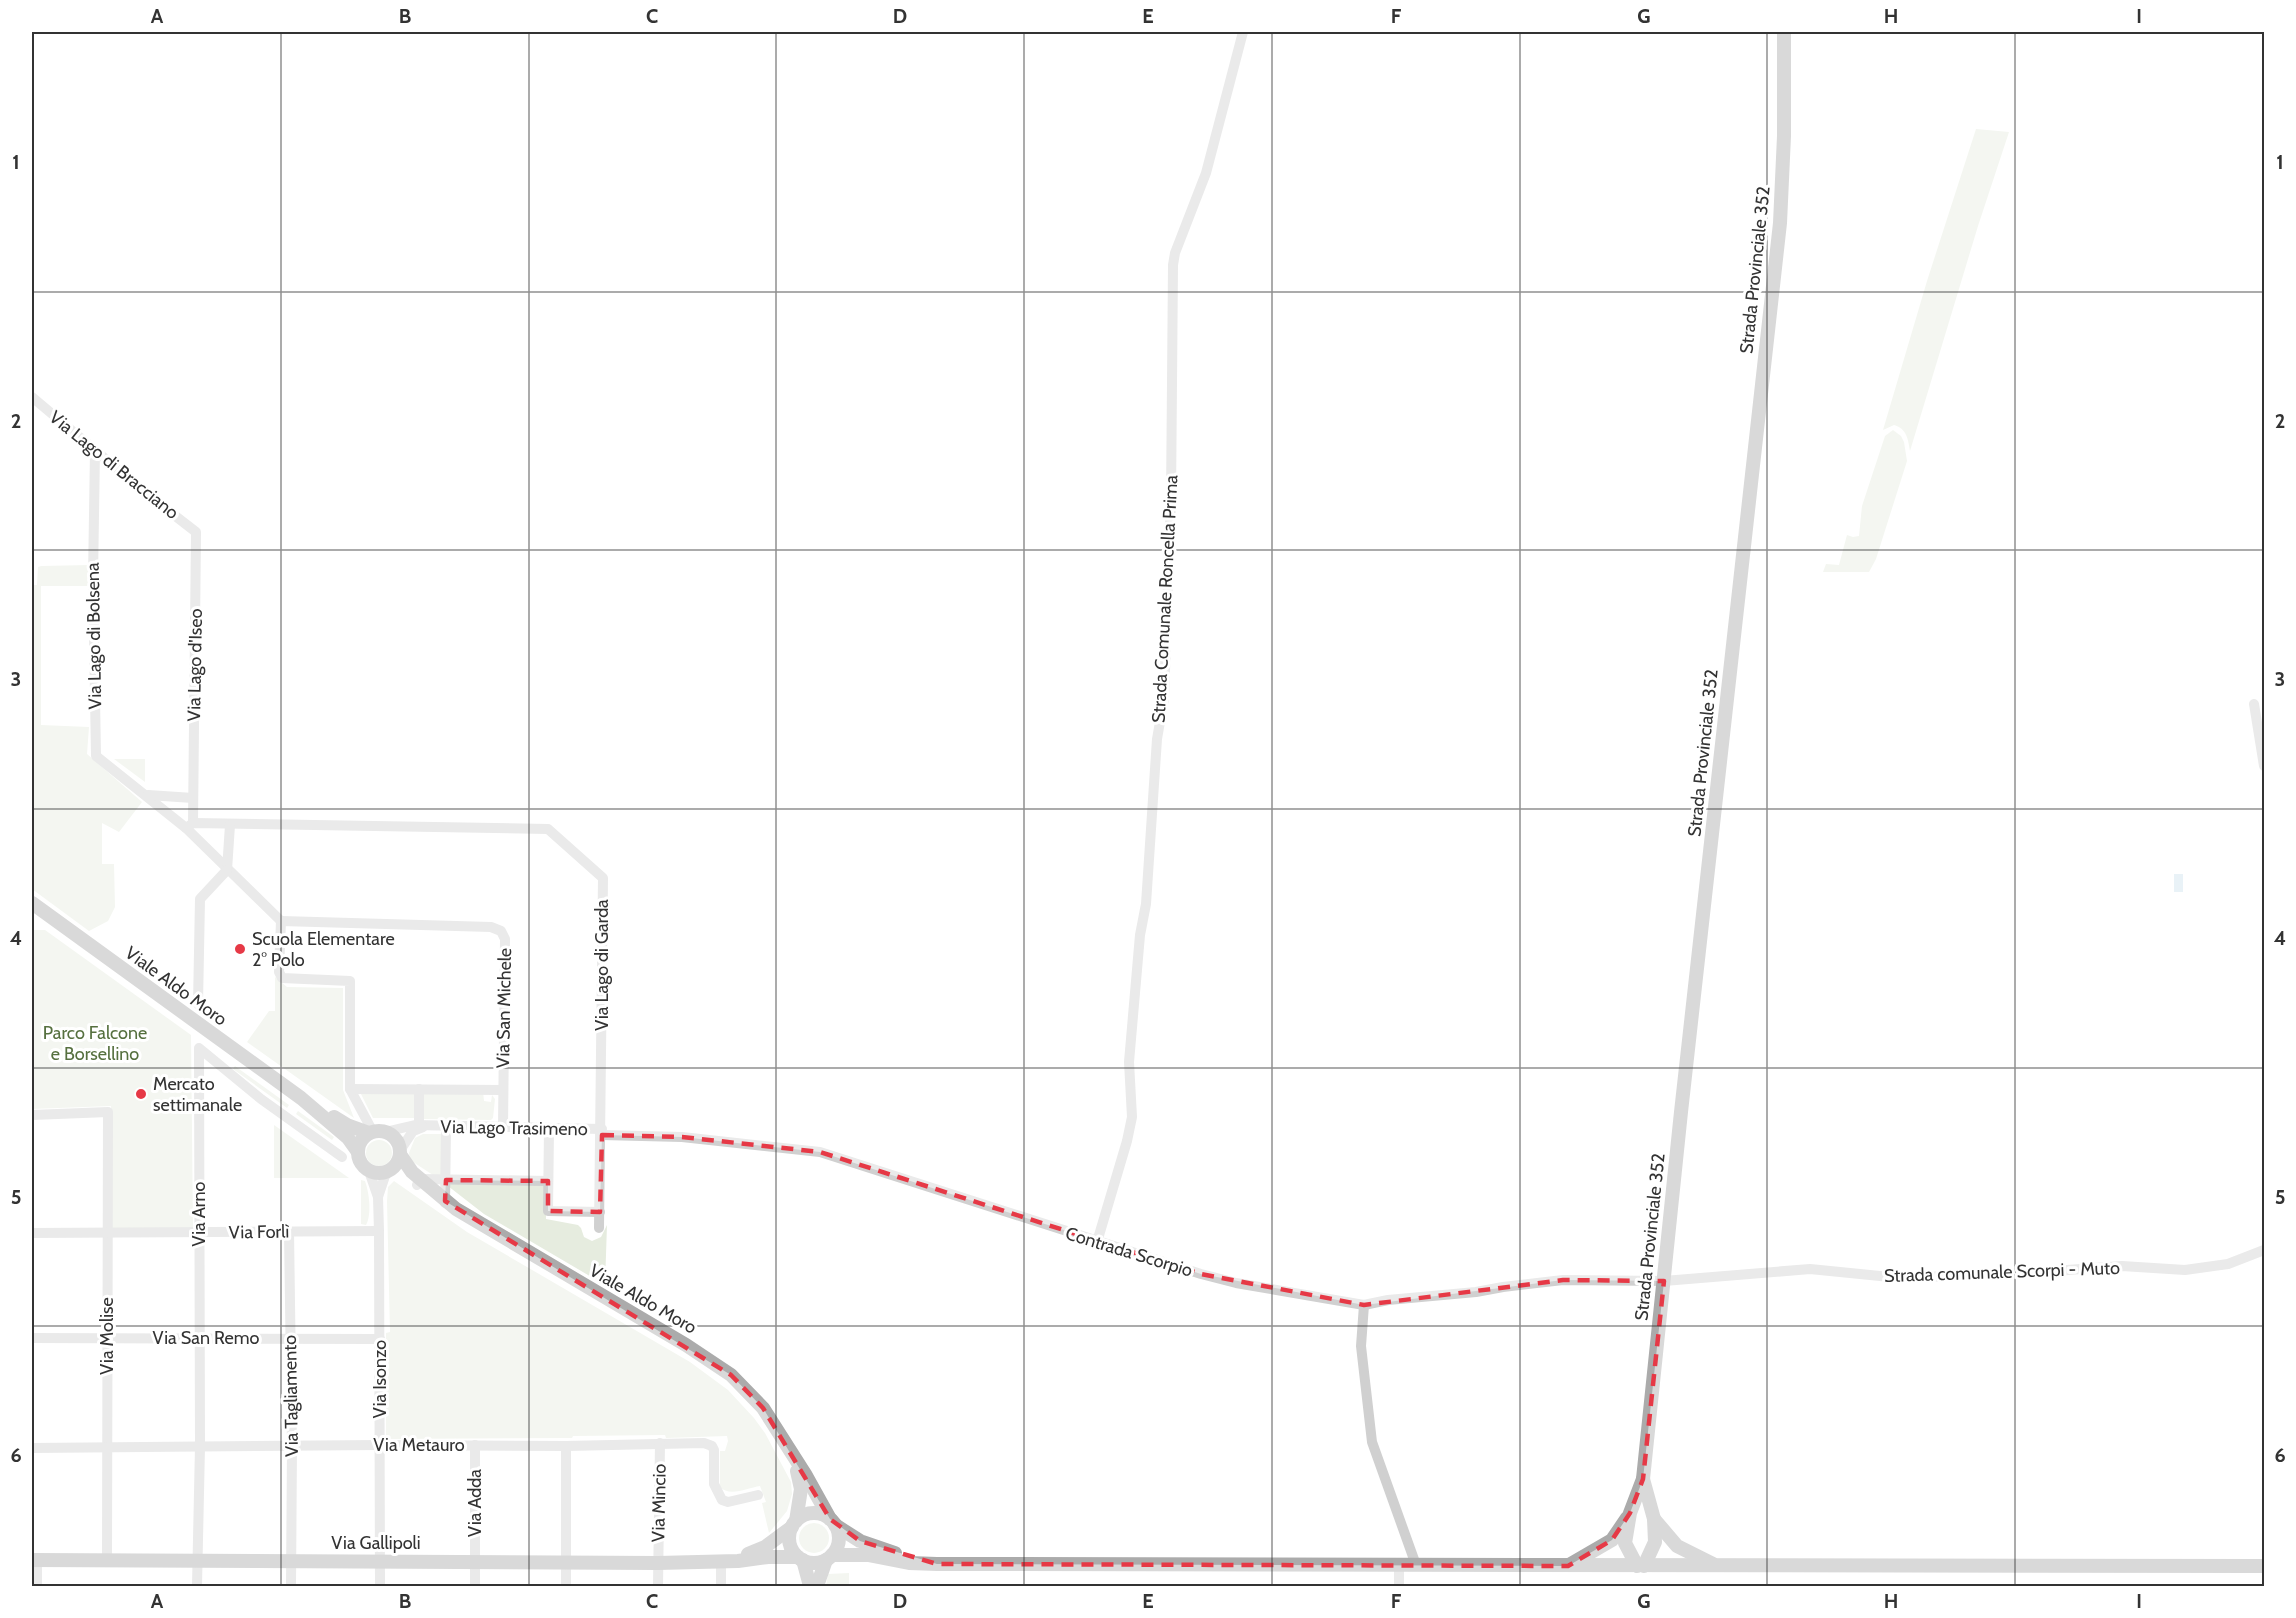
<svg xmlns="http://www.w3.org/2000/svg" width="2296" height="1618" font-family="Cabin,sans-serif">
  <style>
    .green { fill: #e6ecdf }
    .water { fill: #cfe2ee }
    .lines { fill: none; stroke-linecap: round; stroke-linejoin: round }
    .minor { stroke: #d0d0d0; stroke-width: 10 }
    .major { stroke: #ababab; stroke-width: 14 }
    .marked { fill: none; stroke: #e63946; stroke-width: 4.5; stroke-dasharray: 12 8; stroke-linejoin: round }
    .grid { fill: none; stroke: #333; stroke-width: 1.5; stroke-opacity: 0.55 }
    .poi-dot { fill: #e63946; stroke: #fff; stroke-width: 2 }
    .labels { text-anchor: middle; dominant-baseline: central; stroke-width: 6; stroke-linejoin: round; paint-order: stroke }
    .street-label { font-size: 18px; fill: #333; stroke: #fff }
    .poi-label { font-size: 18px; fill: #333; stroke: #fff; text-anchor: start }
    .park-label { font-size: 18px; fill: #56703f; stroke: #fff }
    .neatline { fill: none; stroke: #333; stroke-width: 2 }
    .grid-label { font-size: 20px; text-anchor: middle; font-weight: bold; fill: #333 }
  </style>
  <rect width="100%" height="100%" fill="#fff"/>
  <g class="green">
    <path d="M1976,129L2009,132L1978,226L1910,451C1908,439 1907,429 1894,425L1883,430L1927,281Z"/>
    <path d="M1893,430L1901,436L1904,442L1907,461L1876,559L1869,572H1823L1826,564L1839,565L1847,535L1853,537L1859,536L1862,506L1885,436Z"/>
    <path d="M90,565V586H41V725L89,727L87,754L142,802L119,832L102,823V864H114L115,907L108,921L89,931L32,889V585H37L38,567L41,566Z"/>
    <path d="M114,759H145V782Z"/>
    <path d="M32,930H45L191,1035L193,1229H111V1106L32,1109Z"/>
    <path d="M275,977L287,987L343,988V1090L354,1118L247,1042L269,1011H275Z"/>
    <path d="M235,1066L289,1105L287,1108L233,1069Z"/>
    <path d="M359,1090L415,1091V1118H373Z"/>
    <path d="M423,1091H483L484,1101L491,1102L492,1095L495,1099L493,1118L491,1120L422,1119Z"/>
    <path d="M298,1111L334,1137L332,1140L296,1114Z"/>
    <path d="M274,1125L349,1178H274Z"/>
    <path d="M423,1134H444V1178L436,1177L410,1160L409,1153L415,1138Z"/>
    <circle cx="379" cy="1153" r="13"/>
    <path d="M361,1180L365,1181C369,1192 372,1214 366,1225L361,1224Z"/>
    <path d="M394,1181L467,1232L690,1362L728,1390L754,1418L765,1433L791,1482L792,1494L787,1511L769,1533L762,1503L766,1502L760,1486C748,1488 729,1497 720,1487V1451H725L728,1441L727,1436L666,1438L665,1435L573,1436L572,1438L388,1439L386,1438V1333L390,1332L387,1201L388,1187Z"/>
    <path d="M449,1181L546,1183V1219L578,1225L581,1228L584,1237L592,1241L601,1237L607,1225L605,1285L484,1214L448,1186Z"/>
    <circle cx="814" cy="1538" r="15"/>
    <path d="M849,1573V1586H826L828,1574Z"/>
  </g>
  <rect class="water" x="2174" y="874" width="9" height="18"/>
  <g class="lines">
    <g class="minor">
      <path d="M32,397L147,494L196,532L193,823"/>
      <path d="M95,451L93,578L96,756L186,828L281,921"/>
      <path d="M2254,704L2264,766"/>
      <path d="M148,795L193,798"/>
      <path d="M186,828L193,823L548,829L603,878L599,1228"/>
      <path d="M227,870L230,825"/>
      <path d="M281,921L491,927L501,931L505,939L503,1128"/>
      <path d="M281,921L279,972L282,978L350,981V1089L373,1132"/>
      <path d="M198,1004L200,899L227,870"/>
      <path d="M350,1089L503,1090"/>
      <path d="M32,1115L108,1112L107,1560"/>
      <path d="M419,1128V1089"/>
      <path d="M549,1129L548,1211L600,1212"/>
      <path d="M385,1132L415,1125L602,1129"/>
      <path d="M602,1135L682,1137L820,1152L1201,1274L1236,1283L1364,1305L1388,1300L1476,1292L1503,1287L1563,1280L1664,1281L1810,1269L1900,1278L2027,1273L2122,1266L2185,1270L2228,1264L2264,1250"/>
      <path d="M401,1149L413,1131L423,1127"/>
      <path d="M369,1171L378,1197L379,1231L380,1586"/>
      <path d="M417,1185L420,1179L548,1181"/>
      <path d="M378,1197L386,1173"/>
      <path d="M445,1203L446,1127"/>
      <path d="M289,1231L292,1446L291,1586"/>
      <path d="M32,1233L379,1231"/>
      <path d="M1097,1242L1127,1141L1132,1117L1129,1062L1140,935L1146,904L1157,739L1164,699L1171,499L1173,265L1175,253L1206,173L1243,32"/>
      <path d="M1364,1305L1361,1346L1372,1442L1416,1565"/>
      <path d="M32,1338L380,1339"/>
      <path d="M475,1445V1586"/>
      <path d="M32,1448L380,1445L566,1446L704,1443L712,1446L714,1450V1484L722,1500L728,1502L758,1495"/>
      <path d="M37,1560V1586"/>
      <path d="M721,1560V1586"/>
      <path d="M1399,1565V1586"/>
      <path d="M197,1586L200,1446L199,1048L261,1099L342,1157"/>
      <path d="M566,1586V1446"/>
      <path d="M658,1586L660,1443"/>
    </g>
    <g class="major">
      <path d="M32,903L301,1098L348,1138L358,1152"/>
      <path d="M334,1117L347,1125L369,1133"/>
      <circle cx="379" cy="1152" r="21"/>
      <path d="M401,1156L412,1172L456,1209L686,1345L731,1375L763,1408L805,1474L830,1519"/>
      <path d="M1643,1479L1654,1519L1655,1542L1644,1566"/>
      <circle cx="814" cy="1538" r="25"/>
      <path d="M1654,1519L1677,1546L1713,1564"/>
      <path d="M796,1521L801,1489L797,1471"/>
      <path d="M835,1525L860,1541L895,1553"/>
      <path d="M748,1554L765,1547L792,1527"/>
      <path d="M832,1555H868L909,1563L937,1564L2264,1566"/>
      <path d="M32,1560L658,1563L738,1561L768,1557H798"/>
      <path d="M803,1560L810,1586"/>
      <path d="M1569,1565L1612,1540L1627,1518"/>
      <path d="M1637,1566L1625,1543L1630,1513L1643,1479L1681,1112L1780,223L1784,136V32"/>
      <path d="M817,1586L826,1560"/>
    </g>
  </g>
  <path d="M0 0H2296V1618H0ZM602,1135L682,1137L820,1152L1201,1274L1364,1305L1563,1280L1664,1281L1643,1479L1630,1513L1612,1540L1568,1566L937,1564L860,1541L830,1519L763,1408L731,1375L445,1201L446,1180L548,1181V1211L600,1212Z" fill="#fff" fill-opacity=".55" fill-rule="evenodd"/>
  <path class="marked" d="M602,1135L682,1137L820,1152L1201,1274L1364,1305L1563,1280L1664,1281L1643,1479L1630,1513L1612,1540L1568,1566L937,1564L860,1541L830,1519L763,1408L731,1375L445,1201L446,1180L548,1181V1211L600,1212Z"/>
  <path class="grid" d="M281,32V1586M529,32V1586M776,32V1586M1024,32V1586M1272,32V1586M1520,32V1586M1767,32V1586M2015,32V1586M32,292H2264M32,550H2264M32,809H2264M32,1068H2264M32,1326H2264"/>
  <g class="poi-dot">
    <circle cx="240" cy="949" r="6"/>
    <circle cx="141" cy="1094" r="6"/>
  </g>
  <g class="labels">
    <g class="street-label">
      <text transform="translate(1755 270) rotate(-84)">Strada Provinciale 352</text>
      <text transform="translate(114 465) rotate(39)">Via Lago di Bracciano</text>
      <text transform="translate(1165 599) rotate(-87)">Strada Comunale Roncella Prima</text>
      <text transform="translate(94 636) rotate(-91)">Via Lago di Bolsena</text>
      <text transform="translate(195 665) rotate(-89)">Via Lago d'Iseo</text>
      <text transform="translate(1703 753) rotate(-84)">Strada Provinciale 352</text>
      <text transform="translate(602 965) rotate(-90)">Via Lago di Garda</text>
      <text transform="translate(176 986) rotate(36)">Viale Aldo Moro</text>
      <text transform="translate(504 1008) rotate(-89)">Via San Michele</text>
      <text transform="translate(514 1128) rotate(1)">Via Lago Trasimeno</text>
      <text transform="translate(199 1214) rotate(-90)">Via Arno</text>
      <text transform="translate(259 1232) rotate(-1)">Via Forlì</text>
      <text transform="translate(1650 1237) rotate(-84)">Strada Provinciale 352</text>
      <text transform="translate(1129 1252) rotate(17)">Contrada Scorpio</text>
      <text transform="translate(2002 1272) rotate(-2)">Strada comunale Scorpi - Muto</text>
      <text transform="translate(643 1299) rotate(30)">Viale Aldo Moro</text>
      <text transform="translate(107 1336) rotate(-90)">Via Molise</text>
      <text x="206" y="1338">Via San Remo</text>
      <text transform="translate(380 1379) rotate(-90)">Via Isonzo</text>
      <text transform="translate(291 1396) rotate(-91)">Via Tagliamento</text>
      <text x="419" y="1445">Via Metauro</text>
      <text transform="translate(475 1503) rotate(-90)">Via Adda</text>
      <text transform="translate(659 1503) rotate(-89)">Via Mincio</text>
      <text x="376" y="1543">Via Gallipoli</text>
    </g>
    <g class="poi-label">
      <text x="252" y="939">Scuola Elementare<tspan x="252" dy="21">2° Polo</tspan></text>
      <text x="153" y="1084">Mercato<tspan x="153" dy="21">settimanale</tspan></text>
    </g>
    <g class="park-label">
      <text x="95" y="1033">Parco Falcone<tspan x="95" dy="21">e Borsellino</tspan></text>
    </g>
  </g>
  <rect width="2296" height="1618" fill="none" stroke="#ffffff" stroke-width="66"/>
  <rect x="33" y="33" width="2230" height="1552" class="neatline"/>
  <g class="grid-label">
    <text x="157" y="23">A</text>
    <text x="405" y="23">B</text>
    <text x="652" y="23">C</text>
    <text x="900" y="23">D</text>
    <text x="1148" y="23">E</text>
    <text x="1396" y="23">F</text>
    <text x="1644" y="23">G</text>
    <text x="1891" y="23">H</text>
    <text x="2139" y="23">I</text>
    <text x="16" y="169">1</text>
    <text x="2280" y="169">1</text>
    <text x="16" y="428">2</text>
    <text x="2280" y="428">2</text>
    <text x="16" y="686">3</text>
    <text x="2280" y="686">3</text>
    <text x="16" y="945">4</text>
    <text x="2280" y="945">4</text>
    <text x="16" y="1204">5</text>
    <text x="2280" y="1204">5</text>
    <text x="16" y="1462">6</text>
    <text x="2280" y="1462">6</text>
    <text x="157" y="1608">A</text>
    <text x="405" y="1608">B</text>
    <text x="652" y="1608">C</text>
    <text x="900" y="1608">D</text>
    <text x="1148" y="1608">E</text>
    <text x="1396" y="1608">F</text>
    <text x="1644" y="1608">G</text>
    <text x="1891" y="1608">H</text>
    <text x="2139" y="1608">I</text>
  </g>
</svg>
